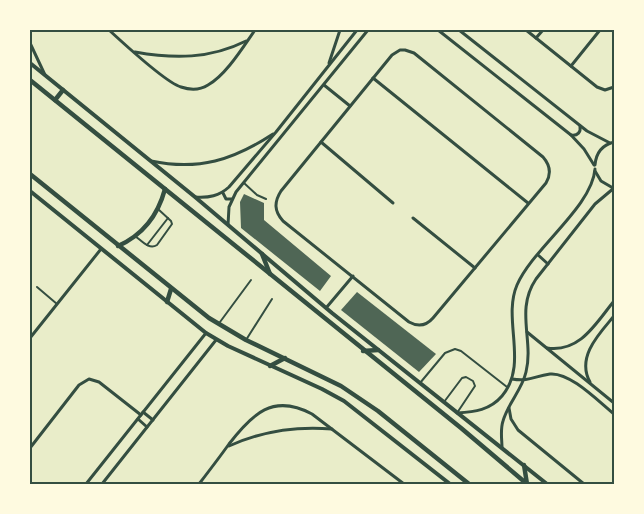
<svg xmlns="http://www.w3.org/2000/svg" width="644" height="514" font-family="'Work Sans',sans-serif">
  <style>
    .building { fill: #4f6655 }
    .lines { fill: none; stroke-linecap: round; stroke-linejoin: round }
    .service { stroke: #344e41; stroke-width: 2 }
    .minor { stroke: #344e41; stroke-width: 3 }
    .tertiary { stroke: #344e41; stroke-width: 4 }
    .secondary { stroke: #344e41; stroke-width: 4.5 }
    .neatline { fill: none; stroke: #344e41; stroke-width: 2 }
  </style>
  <rect width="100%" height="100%" fill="#e9edc9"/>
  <g class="building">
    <path d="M244,194L264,203V220L331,276L320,291L241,228L240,202Z"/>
    <path d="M357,292L436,354L419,372L341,310Z"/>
  </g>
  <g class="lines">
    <g class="service">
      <path d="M244,183L257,195L266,199"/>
      <path d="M135,236C142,241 149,250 157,245L172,224L171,221L158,209"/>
      <path d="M147,245L168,218"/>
      <path d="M37,287L57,304"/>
      <path d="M220,322L251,280"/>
      <path d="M246,340L272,299"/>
      <path d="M420,383L445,353L455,349L461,351L507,387"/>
      <path d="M444,402L462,378L466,377L473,381L475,386L457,413"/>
    </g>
    <g class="minor">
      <path d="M109,30C122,42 167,83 181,87C190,90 200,90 208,85C226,75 243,47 255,30"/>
      <path d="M438,30L571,135L584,149L594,165"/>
      <path d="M459,30L587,131L610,143"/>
      <path d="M526,30L597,87L605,90L614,87"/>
      <path d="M536,38L543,30"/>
      <path d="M30,43L45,75"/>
      <path d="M400,50H405L414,53L543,157C550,165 552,173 546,183L433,318C426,326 418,327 409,322L283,221C274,211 274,202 281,191L392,55Z"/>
      <path d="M135,52C174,59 210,59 246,41"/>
      <path d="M329,63L340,30"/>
      <path d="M571,66L600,30"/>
      <path d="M373,78L528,203"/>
      <path d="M324,85L350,106"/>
      <path d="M571,135C578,136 581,132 580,126"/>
      <path d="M321,142L393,203"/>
      <path d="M151,161C199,171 233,160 273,134"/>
      <path d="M595,165C596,153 602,145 614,142"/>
      <path d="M595,171L601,181L613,188"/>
      <path d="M223,193L226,199H232"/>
      <path d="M195,197C209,198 219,196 229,187L276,132L357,30"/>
      <path d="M413,218L475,268"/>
      <path d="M228,225L229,207L236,192L368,30"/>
      <path d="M538,255L548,264"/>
      <path d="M326,308L353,276"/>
      <path d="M527,332L614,403"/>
      <path d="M30,338L101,249"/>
      <path d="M547,348C580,353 596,323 614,301"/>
      <path d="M512,379C530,382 534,376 550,374C570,372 598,401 614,414"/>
      <path d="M590,382C576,357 599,334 614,316"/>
      <path d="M509,408L511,419L518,430L584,484"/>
      <path d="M143,412L153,420"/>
      <path d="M457,413C475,412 490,410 502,396C529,364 502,320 517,285C533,248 592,207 595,169"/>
      <path d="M138,419L147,427"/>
      <path d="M229,446C262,431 296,426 332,429"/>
      <path d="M30,448L79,385L89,379L99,382L141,415"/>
      <path d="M502,448C502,439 500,430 503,421C508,403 522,390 526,372C534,340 515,310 536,279L595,204L614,188"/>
      <path d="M86,484L206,333"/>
      <path d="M102,484L216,340"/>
      <path d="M199,484C209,471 219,458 229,444C252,414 273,393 312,414L404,484"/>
    </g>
    <g class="tertiary">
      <path d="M30,63L195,197L332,313L547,484"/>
      <path d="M30,191L206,333L228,346L322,389L344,401L450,484"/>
    </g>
    <g class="secondary">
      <path d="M30,80L461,428L527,484"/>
      <path d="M55,100L63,90"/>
      <path d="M30,174L209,318L246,340L341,386L378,411L469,484"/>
      <path d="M118,246C143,235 158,215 165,189"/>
      <path d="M262,254L270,274"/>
      <path d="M167,302L171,289"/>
      <path d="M363,351L378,350"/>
      <path d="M270,366L285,358"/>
      <path d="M524,465L527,484"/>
    </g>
  </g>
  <rect width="644" height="514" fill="none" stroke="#fefae0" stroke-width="62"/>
  <rect x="31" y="31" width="582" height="452" class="neatline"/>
</svg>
